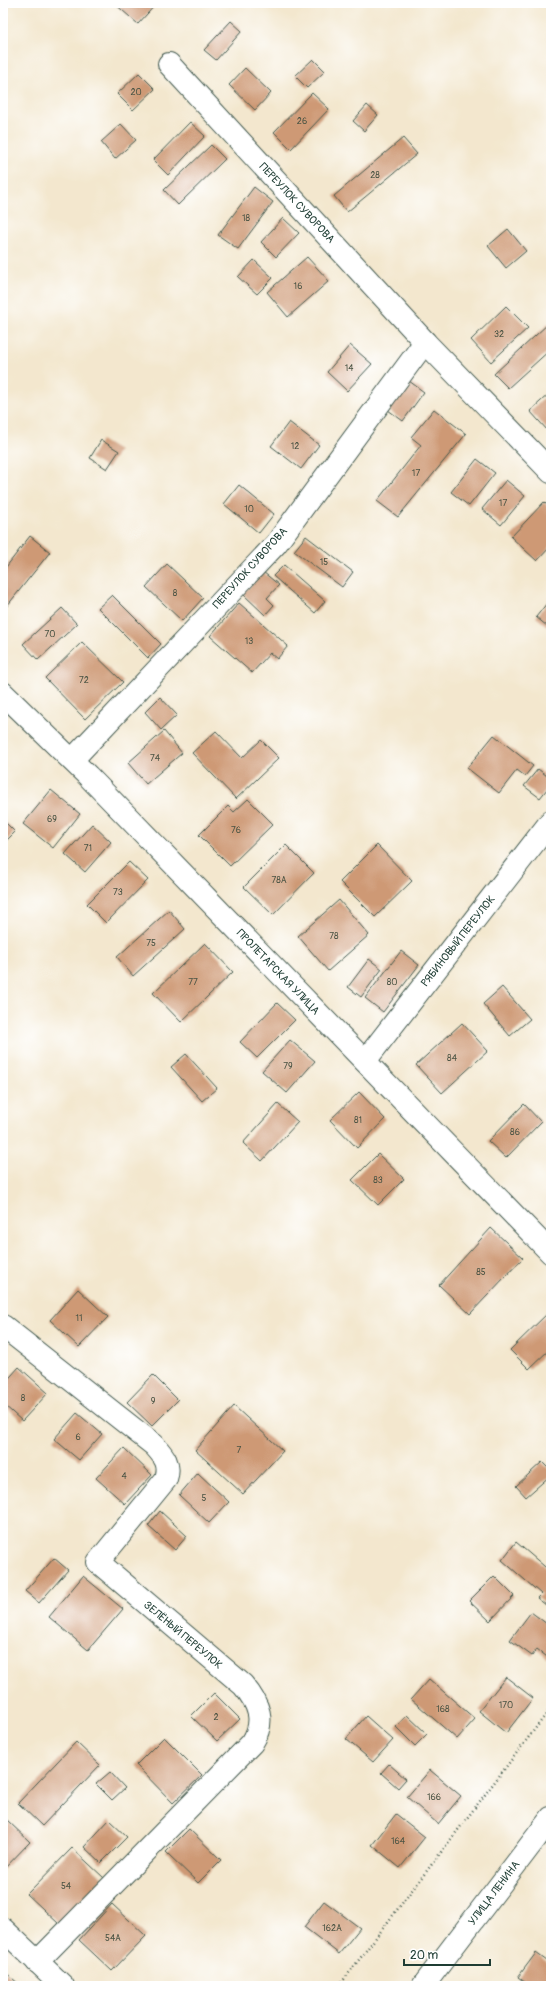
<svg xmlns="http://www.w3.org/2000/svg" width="554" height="1989" font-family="Pangolin,sans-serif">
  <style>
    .building { fill: #ce9975 }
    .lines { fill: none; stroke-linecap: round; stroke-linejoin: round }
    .street-casing { stroke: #3f564b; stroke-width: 24 }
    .secondary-casing { stroke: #3f564b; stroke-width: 24 }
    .path { stroke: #3f564b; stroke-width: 2.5; stroke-dasharray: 1 3; stroke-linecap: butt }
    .street { stroke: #fff; stroke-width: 22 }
    .secondary { stroke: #fff; stroke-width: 22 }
    .labels { text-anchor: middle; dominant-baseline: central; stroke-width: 3.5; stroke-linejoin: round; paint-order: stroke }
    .number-label { font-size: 9px; fill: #4b5444 }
    .street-label { font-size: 11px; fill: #1f3d34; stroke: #fff }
  </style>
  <rect width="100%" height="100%" fill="#fff"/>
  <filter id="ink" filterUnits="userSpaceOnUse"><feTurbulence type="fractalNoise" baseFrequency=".025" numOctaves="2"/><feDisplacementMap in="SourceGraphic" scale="8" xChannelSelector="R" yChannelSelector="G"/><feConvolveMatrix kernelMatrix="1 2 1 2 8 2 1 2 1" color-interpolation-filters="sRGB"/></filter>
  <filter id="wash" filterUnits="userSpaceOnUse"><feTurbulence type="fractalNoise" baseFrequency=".012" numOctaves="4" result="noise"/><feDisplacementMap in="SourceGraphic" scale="16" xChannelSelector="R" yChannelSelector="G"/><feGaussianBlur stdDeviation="0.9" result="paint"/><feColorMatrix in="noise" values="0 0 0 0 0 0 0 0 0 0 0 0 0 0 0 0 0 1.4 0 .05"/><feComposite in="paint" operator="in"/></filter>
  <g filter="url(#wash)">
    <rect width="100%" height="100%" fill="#f3e7ce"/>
    <g id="blocks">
      <g class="building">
        <path d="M114,3H157L138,24Z"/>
        <path d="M231,21L242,31L216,60L204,50Z"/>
        <path d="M313,59L325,71L307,88L295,76Z"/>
        <path d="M245,68L271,93L255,110L229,85Z"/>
        <path d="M139,73L155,89L133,110L117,94Z"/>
        <path d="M312,93L329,109L291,149L274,132Z"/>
        <path d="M367,105L378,115L364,131L353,121Z"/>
        <path d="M190,122L205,136L168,175L153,160Z"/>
        <path d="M121,124L136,140L115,159L101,142Z"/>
        <path d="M403,138L417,154L347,212L334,196Z"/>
        <path d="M211,145L225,159L178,205L164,190Z"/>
        <path d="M254,187L273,202L238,249L218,235Z"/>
        <path d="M283,218L299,233L276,257L261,242Z"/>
        <path d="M508,229L526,251L506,268L488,246Z"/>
        <path d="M307,257L329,281L288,317L267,292Z"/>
        <path d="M254,260L273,278L257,294L238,277Z"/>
        <path d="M506,306L528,328L491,362L471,340Z"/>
        <path d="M549,323L551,325V349L508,388L494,374Z"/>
        <path d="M350,345L372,364L347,391L327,372Z"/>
        <path d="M405,378L424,392L403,421L384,407Z"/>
        <path d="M551,392V428L548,431L530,411Z"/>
        <path d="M434,409L466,434L398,517L377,501L421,445L411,437Z"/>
        <path d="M289,422L319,445L301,469L271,446Z"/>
        <path d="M101,440L119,451L107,469L90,458Z"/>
        <path d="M477,459L495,473L469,506L451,492Z"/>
        <path d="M506,480L525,496L501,525L482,509Z"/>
        <path d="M239,485L274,514L259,533L224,504Z"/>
        <path d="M544,502L551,509V546L537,561L511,537Z"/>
        <path d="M30,536L50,552L7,606L3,603V571Z"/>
        <path d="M306,536L353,572L342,587L294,551Z"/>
        <path d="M167,564L203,598L182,621L146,587Z"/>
        <path d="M284,565L325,601L315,613L273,576Z"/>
        <path d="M263,572L279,585L267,598L274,605L265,615L243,594Z"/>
        <path d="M112,595L161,644L148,658L98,608Z"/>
        <path d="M551,598V622L547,626L536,617Z"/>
        <path d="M239,603L288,646L277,659L270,653L252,673L210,636Z"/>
        <path d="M62,608L77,624L38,660L23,644Z"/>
        <path d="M82,642L123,682L85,719L45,678Z"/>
        <path d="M160,697L177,715L161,730L145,712Z"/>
        <path d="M164,731L182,753L146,784L128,763Z"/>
        <path d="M216,731L242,758L261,740L279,758L236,799L192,753Z"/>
        <path d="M494,735L533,766L525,776L517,770L499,793L467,768Z"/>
        <path d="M538,769L551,779V784L540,798L524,786Z"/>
        <path d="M51,790L80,814L53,848L23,824Z"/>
        <path d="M248,799L273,824L230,866L199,835L228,806L234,812Z"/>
        <path d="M3,820L15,832L3,844Z"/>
        <path d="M92,824L111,842L85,872L65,854Z"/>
        <path d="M286,845L314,873L273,915L244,887Z"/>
        <path d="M377,845L412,881L375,917L340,882Z"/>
        <path d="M129,862L148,880L106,923L87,904Z"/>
        <path d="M339,900L369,935L328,971L298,936Z"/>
        <path d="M169,910L185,929L133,976L117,957Z"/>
        <path d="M205,943L233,972L181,1022L153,993Z"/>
        <path d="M401,951L419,965L383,1012L365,998Z"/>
        <path d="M369,959L382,969L361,997L348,987Z"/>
        <path d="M502,987L530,1019L510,1036L483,1004Z"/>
        <path d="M277,1003L295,1020L257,1058L240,1042Z"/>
        <path d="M462,1023L488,1051L442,1093L416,1065Z"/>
        <path d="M290,1040L315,1061L287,1093L262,1071Z"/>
        <path d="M186,1054L217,1088L202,1101L171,1067Z"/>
        <path d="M359,1092L385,1119L357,1148L330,1120Z"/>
        <path d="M278,1104L298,1122L262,1161L243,1143Z"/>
        <path d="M524,1104L541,1122L506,1158L488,1141Z"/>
        <path d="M378,1154L404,1179L378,1205L352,1180Z"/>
        <path d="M491,1228L523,1258L470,1314L439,1285Z"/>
        <path d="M78,1289L108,1317L79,1347L50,1320Z"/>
        <path d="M551,1310V1348L529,1369L510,1350Z"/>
        <path d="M19,1367L48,1393L22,1421L3,1404V1385Z"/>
        <path d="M153,1375L178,1400L152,1426L127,1402Z"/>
        <path d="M234,1406L283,1451L243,1494L195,1450Z"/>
        <path d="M77,1413L102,1434L79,1460L54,1439Z"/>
        <path d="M124,1448L152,1475L125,1504L96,1478Z"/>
        <path d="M542,1462L551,1471V1475L526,1497L516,1486Z"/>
        <path d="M198,1473L229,1502L209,1523L179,1495Z"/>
        <path d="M160,1511L187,1536L175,1550L148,1526Z"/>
        <path d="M516,1542L551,1572V1609L537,1598L541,1594L502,1560Z"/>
        <path d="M54,1558L68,1570L39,1603L25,1591Z"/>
        <path d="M83,1576L123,1609L88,1650L49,1617Z"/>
        <path d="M494,1576L514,1596L490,1621L469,1601Z"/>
        <path d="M531,1612L551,1627V1660L537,1649L532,1656L510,1640Z"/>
        <path d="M506,1677L533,1698L506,1733L479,1711Z"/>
        <path d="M429,1679L475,1719L457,1739L411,1699Z"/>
        <path d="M214,1693L240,1719L217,1741L191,1716Z"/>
        <path d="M407,1715L427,1734L415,1746L396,1727Z"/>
        <path d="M366,1716L393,1740L373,1762L346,1739Z"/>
        <path d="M164,1737L202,1775L173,1803L136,1765Z"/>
        <path d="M76,1742L100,1765L42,1826L18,1803Z"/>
        <path d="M389,1764L406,1779L398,1788L381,1773Z"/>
        <path d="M430,1770L461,1796L438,1824L407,1797Z"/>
        <path d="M110,1772L125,1788L112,1800L96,1784Z"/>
        <path d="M396,1814L425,1837L400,1868L372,1845Z"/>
        <path d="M7,1820L30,1842L3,1870V1824Z"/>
        <path d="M109,1820L127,1837L101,1863L84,1847Z"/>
        <path d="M189,1829L221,1860L198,1883L166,1852Z"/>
        <path d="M72,1848L104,1878L59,1924L27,1894Z"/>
        <path d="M324,1901L360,1928L339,1954L304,1927Z"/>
        <path d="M112,1904L146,1936L112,1971L79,1940Z"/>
        <path d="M536,1953L551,1964V1986H530L518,1977Z"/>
        <path d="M3,1970L21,1986H3Z"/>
      </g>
    </g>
  </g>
  <g filter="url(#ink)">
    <use href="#blocks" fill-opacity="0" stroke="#3f564b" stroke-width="1"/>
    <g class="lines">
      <g class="street-casing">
        <g id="street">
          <path d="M169,64L425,342L551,472"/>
          <path d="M3,693L88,776L551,1253"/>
          <path d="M72,760L276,544L425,342"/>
          <path d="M365,1061L551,821"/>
          <path d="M3,1326L154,1445C164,1456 171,1464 166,1479L98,1562L243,1685C259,1704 266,1721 252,1743L37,1962"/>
          <path d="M3,1929L63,1986"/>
        </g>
      </g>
      <g class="secondary-casing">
        <path id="secondary" d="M423,1986L551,1818"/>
      </g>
      <path class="path" d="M339,1986L551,1708"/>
      <use href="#street" class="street"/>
      <use href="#secondary" class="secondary"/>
    </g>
  </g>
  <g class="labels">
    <g class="number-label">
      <text x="136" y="92">20</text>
      <text x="302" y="121">26</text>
      <text x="375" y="175">28</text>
      <text x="246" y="218">18</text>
      <text x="298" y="286">16</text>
      <text x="499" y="334">32</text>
      <text x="349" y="368">14</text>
      <text x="295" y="446">12</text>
      <text x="416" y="473">17</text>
      <text x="503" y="503">17</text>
      <text x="249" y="509">10</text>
      <text x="324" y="562">15</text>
      <text x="175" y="593">8</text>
      <text x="50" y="634">70</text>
      <text x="249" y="641">13</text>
      <text x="84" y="680">72</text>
      <text x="155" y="758">74</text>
      <text x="52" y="819">69</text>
      <text x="236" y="830">76</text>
      <text x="88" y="848">71</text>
      <text x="279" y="880">78А</text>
      <text x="118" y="892">73</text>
      <text x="334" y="936">78</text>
      <text x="151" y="943">75</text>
      <text x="193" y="982">77</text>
      <text x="392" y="982">80</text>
      <text x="452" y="1058">84</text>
      <text x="288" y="1066">79</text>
      <text x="358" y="1120">81</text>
      <text x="515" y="1132">86</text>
      <text x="378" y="1180">83</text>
      <text x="481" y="1272">85</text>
      <text x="79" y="1318">11</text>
      <text x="23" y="1398">8</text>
      <text x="153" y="1401">9</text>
      <text x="78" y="1437">6</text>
      <text x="239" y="1450">7</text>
      <text x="124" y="1476">4</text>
      <text x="204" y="1498">5</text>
      <text x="506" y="1705">170</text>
      <text x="443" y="1709">168</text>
      <text x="216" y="1717">2</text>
      <text x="434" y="1797">166</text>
      <text x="398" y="1841">164</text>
      <text x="66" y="1886">54</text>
      <text x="332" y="1928">162А</text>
      <text x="113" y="1938">54А</text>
    </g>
    <g class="street-label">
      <text transform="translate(297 203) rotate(47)">ПЕРЕУЛОК СУВОРОВА</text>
      <text transform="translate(250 568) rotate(-48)">ПЕРЕУЛОК СУВОРОВА</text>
      <text transform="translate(458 941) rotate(-52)">РЯБИНОВЫЙ ПЕРЕУЛОК</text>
      <text transform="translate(278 972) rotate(46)">ПРОЛЕТАРСКАЯ УЛИЦА</text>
      <text transform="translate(183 1635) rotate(40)">ЗЕЛЁНЫЙ ПЕРЕУЛОК</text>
      <text transform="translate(494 1893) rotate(-53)">УЛИЦА ЛЕНИНА</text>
    </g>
  </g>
  <rect width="554" height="1989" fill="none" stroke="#fff" stroke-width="16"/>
  <path d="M404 1959v6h86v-6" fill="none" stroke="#1f3d34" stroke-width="2"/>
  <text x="410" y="1959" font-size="12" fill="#1f3d34" stroke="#ffffff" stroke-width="3" paint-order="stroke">20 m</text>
</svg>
